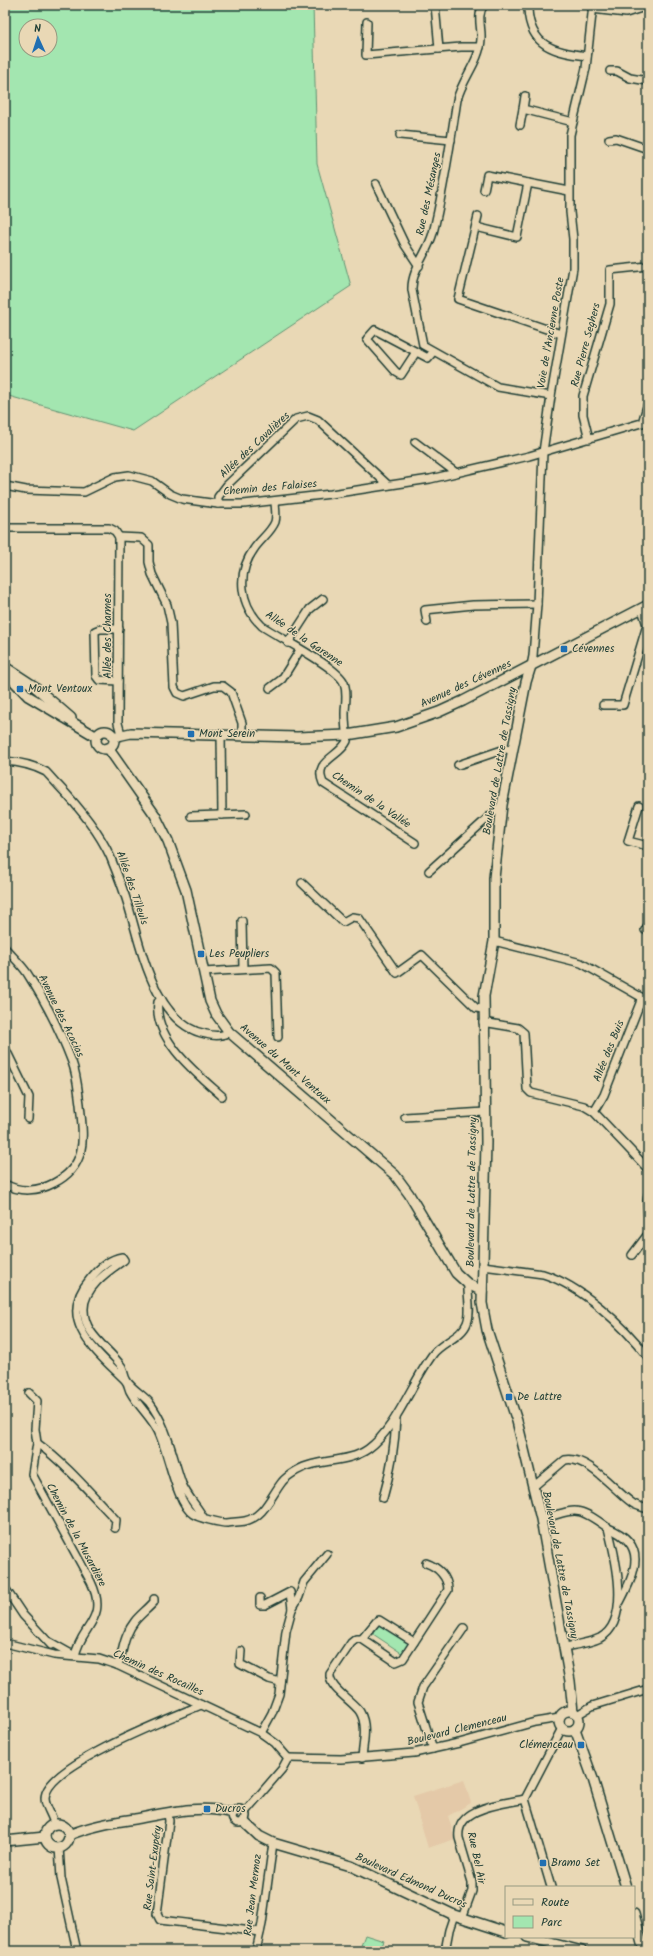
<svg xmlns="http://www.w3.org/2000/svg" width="653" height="1956" font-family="Kalam,sans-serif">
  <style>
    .built { fill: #e4c9a8 }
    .green { fill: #a3e6b0; stroke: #619272; fill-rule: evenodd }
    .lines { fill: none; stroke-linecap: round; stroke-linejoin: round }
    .minor-casing { stroke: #1f3d34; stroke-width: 10 }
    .tertiary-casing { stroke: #1f3d34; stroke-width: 12 }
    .minor { stroke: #e9d8b5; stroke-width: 7 }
    .tertiary { stroke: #e9d8b5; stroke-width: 9 }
    .poi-dot { fill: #1f6fb2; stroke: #e9d8b5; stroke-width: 1.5 }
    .labels { text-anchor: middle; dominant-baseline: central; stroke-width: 3; stroke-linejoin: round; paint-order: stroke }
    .street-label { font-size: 11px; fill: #1f3d34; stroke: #e9d8b5 }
    .poi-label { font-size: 11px; fill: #1f3d34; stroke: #e9d8b5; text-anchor: start }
  </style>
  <rect width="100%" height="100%" fill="#e9d8b5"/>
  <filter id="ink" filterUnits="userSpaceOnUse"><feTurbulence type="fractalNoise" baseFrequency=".025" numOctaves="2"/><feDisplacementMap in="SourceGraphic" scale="8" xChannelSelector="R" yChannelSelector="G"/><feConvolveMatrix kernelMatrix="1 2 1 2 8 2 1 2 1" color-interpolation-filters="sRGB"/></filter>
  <g filter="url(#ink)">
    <path class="built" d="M464,1780L471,1803L448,1816L455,1839L428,1848L413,1796Z"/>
    <g class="green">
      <path d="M5,5H313L317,164L351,286L133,431L5,395ZM26,26H50V50H26Z"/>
      <path d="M379,1625L409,1644L403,1654L373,1634Z"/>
      <path d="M365,1935L384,1941L380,1951H359Z"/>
    </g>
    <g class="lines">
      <g class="minor-casing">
        <g id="minor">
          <path d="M435,5L439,49"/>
          <path d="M484,5C476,15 482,28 481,39C480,61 462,79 457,100C450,145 444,189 433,233C428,252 411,270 412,290L423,345L498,387L551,396"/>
          <path d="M528,9C530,47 555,52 587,56"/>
          <path d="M592,9L626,13L648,6"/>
          <path d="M367,22L366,55L461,47H480"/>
          <path d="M610,71H617L630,78L648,81"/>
          <path d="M525,96L523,109L573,122"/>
          <path d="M520,125L523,109"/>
          <path d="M400,135L451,140"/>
          <path d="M609,139L616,138L648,149"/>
          <path d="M376,184L405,245L419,266"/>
          <path d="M484,190L487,175L569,191"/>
          <path d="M478,216L458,299L561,334"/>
          <path d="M476,227L517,237L528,183"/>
          <path d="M416,352L401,375L396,372L367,339L375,330L428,358L433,352"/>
          <path d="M642,423L648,403"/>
          <path d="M589,439L583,415V396L610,304V270L648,266"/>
          <path d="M415,442L455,472"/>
          <path d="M5,486L26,490L84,492L115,477L129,475L152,481L170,494L182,499L218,504H244L331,494L430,479L529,456L648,421"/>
          <path d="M275,501C275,507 277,516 275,522C271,532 260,540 254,549C236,574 240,605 262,626C278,637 339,668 344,683C348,694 345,703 345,714C345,723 346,732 347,741C339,758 313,760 323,783L415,843"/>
          <path d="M218,504V497L227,485L296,419L308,416L318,420L388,485"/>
          <path d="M5,528H109L115,531L119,537"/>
          <path d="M119,537L141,538L149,545V562L152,574L167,605L171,623L174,687L177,693L184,696L214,686H223L231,692L242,723V735"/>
          <path d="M119,537L118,723L121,734"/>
          <path d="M427,622L425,610L473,605L537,604"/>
          <path d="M288,643L310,609L323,599"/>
          <path d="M531,666L533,656L537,604L543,452L551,396L573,268V239L570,212V135L586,68L593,5"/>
          <path d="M118,681L99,680L96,676L95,631L100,629H119"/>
          <path d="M270,688L282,679L300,650"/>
          <path d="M603,705H623L647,625L642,609"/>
          <path d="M221,735L222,815"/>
          <path d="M5,761C19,762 33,765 46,772C50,776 54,781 58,785C78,806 98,830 110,856C117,873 124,891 129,908C141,948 155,1025 206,1034C214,1036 222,1037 229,1032"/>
          <path d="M458,765L505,749L512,750"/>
          <path d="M639,806L628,841L648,846"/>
          <path d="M191,816L246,814"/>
          <path d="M429,871L502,805"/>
          <path d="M302,883L343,922L352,917L359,918L397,973L422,955L476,1008L483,1009"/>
          <path d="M242,921L243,969"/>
          <path d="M645,930L648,925"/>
          <path d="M494,941L581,963L648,1001"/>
          <path d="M5,948C12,956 21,964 27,973C44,999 61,1033 72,1062C77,1075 78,1090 80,1104C83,1136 89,1165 54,1183C39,1191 20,1193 5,1184"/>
          <path d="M204,972L271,968L276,973L278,1037"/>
          <path d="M161,998L158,1002C153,1039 197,1074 222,1096"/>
          <path d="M483,1022L518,1028L524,1033L527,1089L531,1093L584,1106L594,1112L648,1169"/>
          <path d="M5,1048L29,1097L28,1119"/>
          <path d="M594,1112L604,1095L640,1003L641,997"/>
          <path d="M405,1117L485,1112"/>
          <path d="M648,1195L647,1204L648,1216"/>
          <path d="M632,1255L648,1234"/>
          <path d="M483,1266L543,1274C582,1286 624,1326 648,1357"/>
          <path d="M29,1393L37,1401L35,1429L37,1443L32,1474L91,1582C109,1620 81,1625 75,1656L50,1642"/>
          <path d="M37,1443C67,1465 90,1493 116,1520L115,1528"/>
          <path d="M533,1487L565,1460C587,1455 614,1490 631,1502C635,1506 642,1507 648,1509"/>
          <path d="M383,1498C391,1471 395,1445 396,1417"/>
          <path d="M203,1517C197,1506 187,1496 182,1484C172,1456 168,1427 149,1402C144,1396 130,1387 127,1381C124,1377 124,1372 122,1367C109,1348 84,1335 84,1310C83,1288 108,1271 124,1260L122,1257C110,1259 98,1269 90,1279C55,1320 97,1352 125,1380C129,1384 128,1389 131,1393C139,1407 151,1417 158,1431C168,1451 176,1503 193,1514C199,1518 220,1523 227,1523C233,1522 240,1522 245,1521C264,1517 271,1496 282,1482C285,1478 291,1474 296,1471C317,1458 347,1464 368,1449C396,1429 412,1382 433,1354C442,1342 462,1337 467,1323C472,1311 467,1296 468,1284"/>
          <path d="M541,1519C578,1509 576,1505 608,1528C615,1555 632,1621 600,1638C590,1643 575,1645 564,1647"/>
          <path d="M608,1528C648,1544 636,1571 620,1602"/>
          <path d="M5,1588L23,1615L51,1645"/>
          <path d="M260,1598V1605H265L290,1592L292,1609"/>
          <path d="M362,1639L376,1622L379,1620L414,1642"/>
          <path d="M5,1643L54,1655L99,1659L117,1665L261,1733L275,1743L288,1758"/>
          <path d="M241,1651L240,1664L269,1679L280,1682"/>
          <path d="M117,1665C123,1655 122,1646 127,1635C133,1619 143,1614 154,1602V1599"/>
          <path d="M577,1715L592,1706L648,1689"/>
          <path d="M261,1733L272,1713L279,1694L286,1631L292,1609L299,1597L304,1582L327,1554"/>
          <path d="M433,1749L418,1702L423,1687L464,1628"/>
          <path d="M288,1758L341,1759L414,1753L459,1743L535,1722L560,1718"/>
          <path d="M362,1758C363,1743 368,1726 360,1712C353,1701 328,1688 330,1674L351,1643L356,1639H362L396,1662L403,1659L448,1590C448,1577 438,1567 426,1563"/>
          <circle cx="239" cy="1816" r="7"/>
          <path d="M245,1812L282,1769L288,1758"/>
          <path d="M168,1813L169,1821L157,1914L160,1920L260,1932"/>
          <path d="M54,1824C52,1813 42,1804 46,1793C56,1762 170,1718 201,1705"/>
          <path d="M59,1847L61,1878L77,1951"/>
          <path d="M551,1887L525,1799L562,1728"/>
          <path d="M462,1918L472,1891V1882L459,1838C455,1807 503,1804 525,1799"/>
          <path d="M256,1951L262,1924L273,1843"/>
          <path d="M445,1951L449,1930L454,1915"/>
        </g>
      </g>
      <g class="tertiary-casing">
        <g id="tertiary">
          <path d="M531,666L526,682L502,805L494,878V941L484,996L486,1142L482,1303L487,1330L517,1421L541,1519L570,1681L573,1712"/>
          <path d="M5,667L34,686L71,718"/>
          <path d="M5,672L28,696L97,737"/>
          <circle cx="105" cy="740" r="9"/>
          <path d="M113,737L131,733L297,737L347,735L396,727L439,712L463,701L648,605"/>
          <path d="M108,748L155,815L168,841L186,890L210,1001L216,1014L229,1032L395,1175L409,1194L456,1273L468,1284L482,1291"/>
          <circle cx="569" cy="1721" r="10"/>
          <path d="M575,1729L593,1779L626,1887"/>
          <path d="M243,1821L259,1836L273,1843L351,1866L454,1915L506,1932"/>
          <circle cx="57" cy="1836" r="12"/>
          <path d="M69,1835C90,1826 113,1822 135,1819C167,1813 201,1804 233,1813"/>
          <path d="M5,1841L45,1837"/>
          <path d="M634,1914L644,1951"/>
          <path d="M527,1937L582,1951"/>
        </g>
      </g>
      <use href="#minor" class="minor"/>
      <use href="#tertiary" class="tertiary"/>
    </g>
  </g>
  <g class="poi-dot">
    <rect x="560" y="645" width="8" height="8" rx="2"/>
    <rect x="16" y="685" width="8" height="8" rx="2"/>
    <rect x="187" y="730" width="8" height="8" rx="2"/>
    <rect x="197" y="950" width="8" height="8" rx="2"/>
    <rect x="505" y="1393" width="8" height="8" rx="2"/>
    <rect x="577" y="1741" width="8" height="8" rx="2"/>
    <rect x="203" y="1805" width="8" height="8" rx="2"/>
    <rect x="539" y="1859" width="8" height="8" rx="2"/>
  </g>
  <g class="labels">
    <g class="street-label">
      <text transform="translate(429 194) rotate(-78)">Rue des Mésanges</text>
      <text transform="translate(551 333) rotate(-80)">Voie de l'Ancienne Poste</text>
      <text transform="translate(586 345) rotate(-75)">Rue Pierre Seghers</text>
      <text transform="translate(255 445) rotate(-43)">Allée des Cavalières</text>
      <text transform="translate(270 488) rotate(-5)">Chemin des Falaises</text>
      <text transform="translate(108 636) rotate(-90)">Allée des Charmes</text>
      <text transform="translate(304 639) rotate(34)">Allée de la Garenne</text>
      <text transform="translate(466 684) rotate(-25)">Avenue des Cévennes</text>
      <text transform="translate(500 761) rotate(-80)">Boulevard de Lattre de Tassigny</text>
      <text transform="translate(371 800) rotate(34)">Chemin de la Vallée</text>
      <text transform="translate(132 888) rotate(71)">Allée des Tilleuls</text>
      <text transform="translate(61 1016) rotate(64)">Avenue des Acacias</text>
      <text transform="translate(609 1051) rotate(-68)">Allée des Buis</text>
      <text transform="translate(285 1064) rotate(41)">Avenue du Mont Ventoux</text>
      <text transform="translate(472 1192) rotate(-89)">Boulevard de Lattre de Tassigny</text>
      <text transform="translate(76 1535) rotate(62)">Chemin de la Musardière</text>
      <text transform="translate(560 1565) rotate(79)">Boulevard de Lattre de Tassigny</text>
      <text transform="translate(158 1673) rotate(24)">Chemin des Rocailles</text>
      <text transform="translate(457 1730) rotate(-14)">Boulevard Clemenceau</text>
      <text transform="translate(476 1858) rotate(78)">Rue Bel Air</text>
      <text transform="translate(153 1868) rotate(-83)">Rue Saint-Exupéry</text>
      <text transform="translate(411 1881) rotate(24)">Boulevard Edmond Ducros</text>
      <text transform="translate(253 1895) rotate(-83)">Rue Jean Mermoz</text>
    </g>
    <g class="poi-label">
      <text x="572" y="649">Cévennes</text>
      <text x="28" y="689">Mont Ventoux</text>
      <text x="199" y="734">Mont Serein</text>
      <text x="209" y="954">Les Peupliers</text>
      <text x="517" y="1397">De Lattre</text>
      <text x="573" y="1745" text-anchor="end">Clémenceau</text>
      <text x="215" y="1809">Ducros</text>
      <text x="551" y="1863">Bramo Set</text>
    </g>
  </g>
  <rect width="653" height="1956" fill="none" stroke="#e9d8b5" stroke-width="20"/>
  <rect x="10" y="10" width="633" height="1936" fill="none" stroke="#1f3d34" stroke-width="1.5" filter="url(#ink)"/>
  <rect x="505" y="1886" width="130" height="52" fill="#e9d8b5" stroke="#989a81"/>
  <rect x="513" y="1899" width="20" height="6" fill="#e9d8b5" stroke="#989a81"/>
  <text x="541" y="1906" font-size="12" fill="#1f3d34">Route</text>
  <rect x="513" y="1916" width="20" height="12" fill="#a3e6b0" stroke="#989a81"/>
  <text x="541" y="1926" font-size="12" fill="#1f3d34">Parc</text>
  <g transform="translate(38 38) rotate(357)"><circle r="19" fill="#e9d8b5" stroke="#989a81"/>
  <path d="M0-3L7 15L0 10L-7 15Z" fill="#1f6fb2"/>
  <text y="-6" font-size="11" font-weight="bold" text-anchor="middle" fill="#1f3d34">N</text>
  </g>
</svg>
